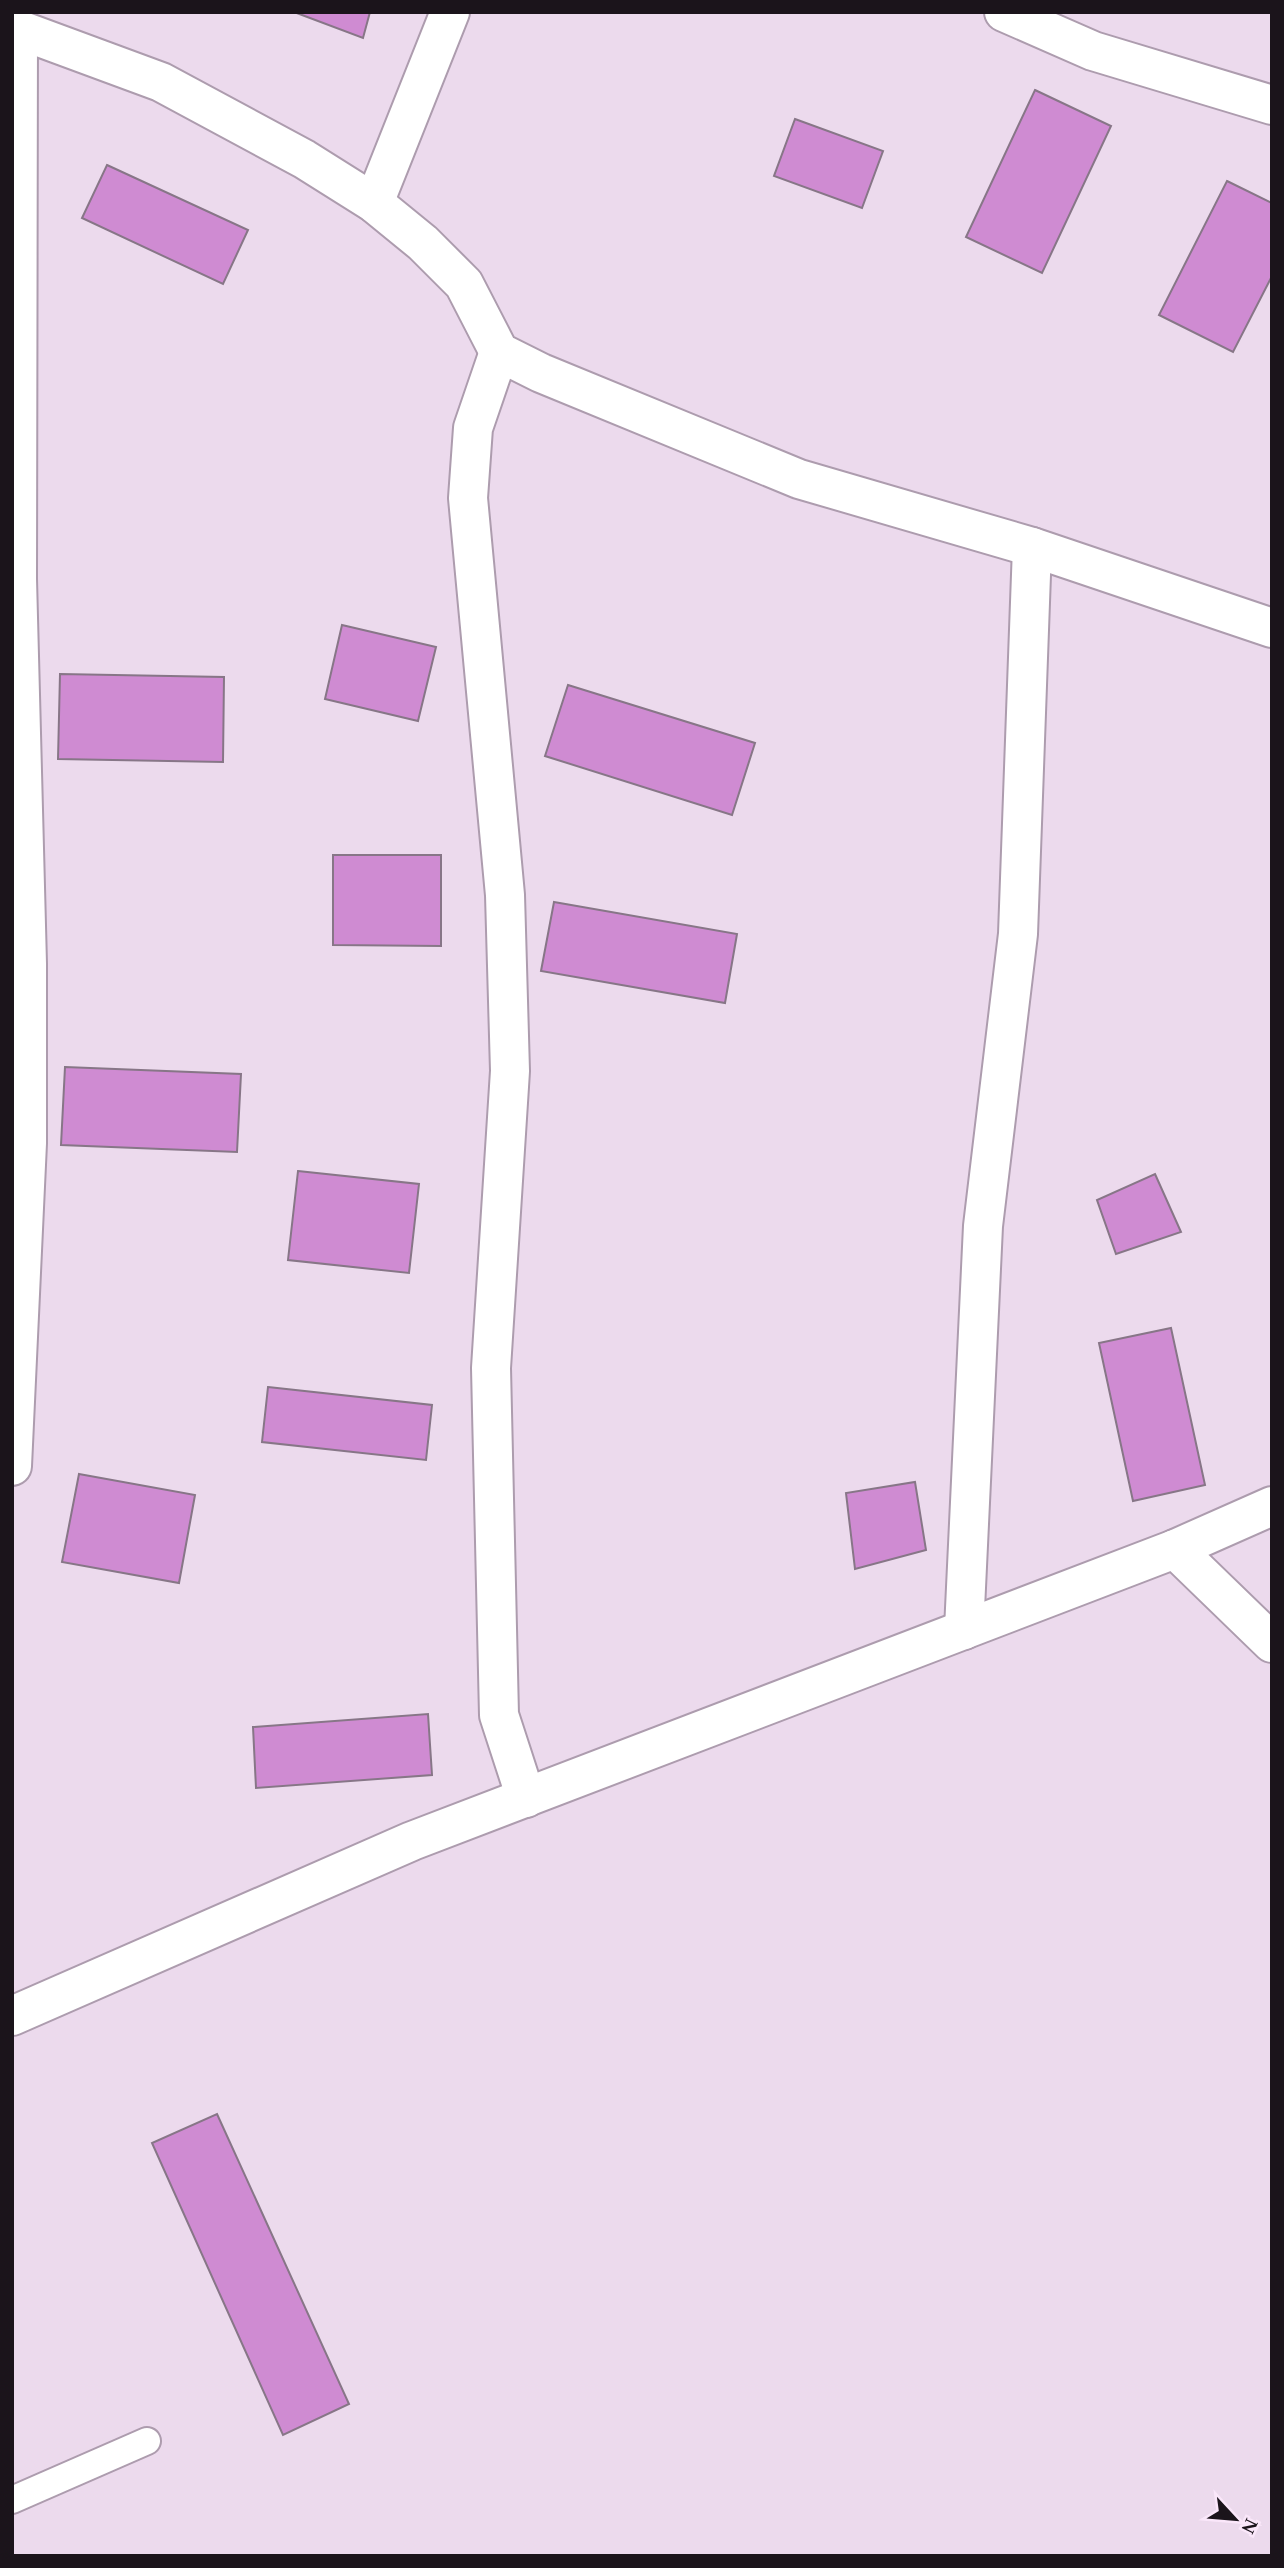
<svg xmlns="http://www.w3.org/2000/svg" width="1284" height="2568" font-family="Georgia,serif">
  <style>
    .building { fill: #cf8bd2; stroke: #877687; stroke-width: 2 }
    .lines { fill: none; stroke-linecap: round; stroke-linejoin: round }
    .lane-casing { stroke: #ad9cae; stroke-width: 30 }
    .street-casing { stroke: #ad9cae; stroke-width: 42 }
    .lane { stroke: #fff; stroke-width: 26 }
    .street { stroke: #fff; stroke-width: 38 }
  </style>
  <rect width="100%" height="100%" fill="#ecdaed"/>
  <g class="building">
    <path d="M294,12H370L363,38Z"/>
    <path d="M1035,90L1111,126L1042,273L966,237Z"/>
    <path d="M795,119L883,151L862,208L774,176Z"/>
    <path d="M107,165L248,230L223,284L82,218Z"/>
    <path d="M1227,181L1272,203V276L1233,352L1159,315Z"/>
    <path d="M342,625L436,647L418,721L325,699Z"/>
    <path d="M60,674L224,677L223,762L58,759Z"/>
    <path d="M568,685L755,743L732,815L545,756Z"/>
    <path d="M333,855H441V946L333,945Z"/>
    <path d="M554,902L737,934L725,1003L541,971Z"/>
    <path d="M65,1067L241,1074L237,1152L61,1145Z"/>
    <path d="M298,1171L419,1184L409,1273L288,1260Z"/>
    <path d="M1155,1174L1181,1232L1116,1254L1097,1200Z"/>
    <path d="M1171,1328L1205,1485L1133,1501L1099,1343Z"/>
    <path d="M268,1387L432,1405L426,1460L262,1442Z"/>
    <path d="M79,1474L195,1495L179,1583L62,1562Z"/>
    <path d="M915,1482L926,1550L855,1569L846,1493Z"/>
    <path d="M428,1714L432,1775L256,1788L253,1727Z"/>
    <path d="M217,2114L349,2404L283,2435L152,2143Z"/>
  </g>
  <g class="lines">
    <g class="lane-casing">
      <path id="lane" d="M12,2500L147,2441"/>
    </g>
    <g class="street-casing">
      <g id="street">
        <path d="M1004,12L1093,51L1272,105"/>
        <path d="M12,27L161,82L304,159L374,203L423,243L464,284L499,352L541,373L799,479L1032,547L1272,628"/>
        <path d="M374,203L450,12"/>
        <path d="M499,352L473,428L468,498L505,895L510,1071L491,1368L499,1715L526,1798"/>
        <path d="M12,1466L27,1143V964L17,579L18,30"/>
        <path d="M1175,1549L1272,1643"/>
        <path d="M964,1630L983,1226L1018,934L1032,547"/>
        <path d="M12,2016L412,1841L1175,1549L1272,1506"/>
      </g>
    </g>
    <use href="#lane" class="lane"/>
    <use href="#street" class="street"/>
  </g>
  <rect width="1284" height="2568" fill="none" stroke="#1b141b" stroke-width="28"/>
  <g transform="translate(1235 2519) rotate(116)" stroke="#fae7fa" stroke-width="5" paint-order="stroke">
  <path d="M0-5L12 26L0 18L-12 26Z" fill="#1b141b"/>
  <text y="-10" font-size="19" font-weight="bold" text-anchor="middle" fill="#1b141b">N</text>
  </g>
</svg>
